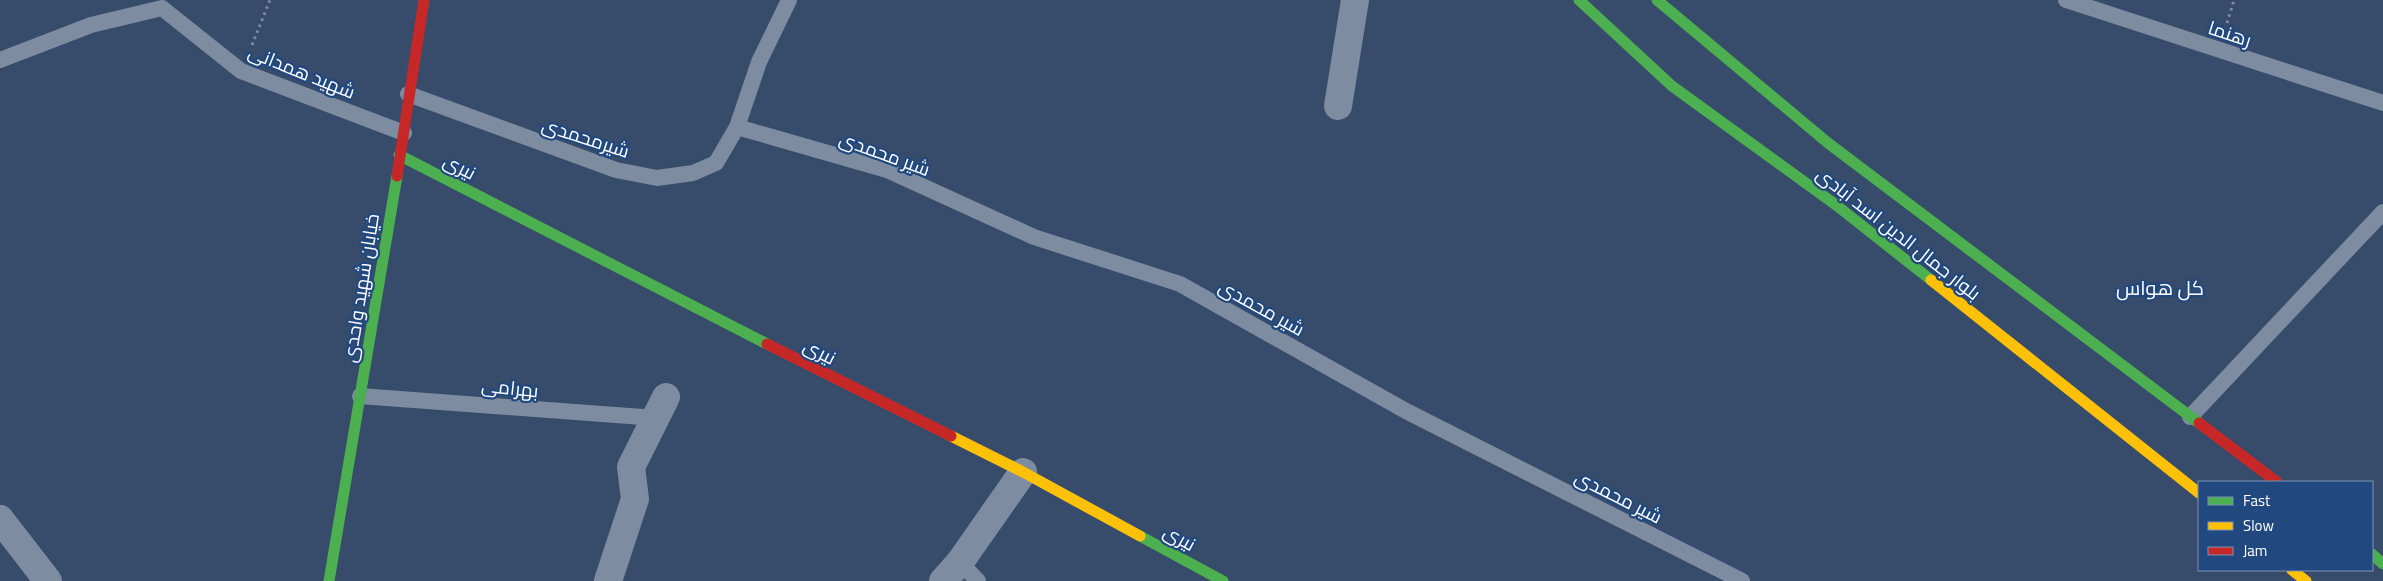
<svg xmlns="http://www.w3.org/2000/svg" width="2383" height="581" font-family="'Titillium Web',Cairo,sans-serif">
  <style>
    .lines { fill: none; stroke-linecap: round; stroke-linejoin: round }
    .path { stroke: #7d8ca0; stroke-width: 3; stroke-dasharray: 2.5 4; stroke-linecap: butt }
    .lane { stroke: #7d8ca0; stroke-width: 16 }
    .street { stroke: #7d8ca0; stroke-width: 28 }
    .fast { stroke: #4caf50; stroke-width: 11 }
    .slow { stroke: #ffc107; stroke-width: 11 }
    .jam { stroke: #c62828; stroke-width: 11 }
    .labels { text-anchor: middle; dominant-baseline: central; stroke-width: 4.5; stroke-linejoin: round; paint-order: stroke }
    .street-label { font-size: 19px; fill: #fff; stroke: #22497f }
    .neighbourhood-label { font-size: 20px; fill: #fff; stroke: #22497f }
  </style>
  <rect width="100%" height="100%" fill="#374c6a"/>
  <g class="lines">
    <g class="path">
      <path d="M2227,23L2234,0"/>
      <path d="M252,45L270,0"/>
    </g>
    <g class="lane">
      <path d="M2066,0L2383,103"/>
      <path d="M0,60L91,25L162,8L241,71L404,133"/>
      <path d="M408,94L616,170L657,178L693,173L716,163L737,127L759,62L789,0"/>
      <path d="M737,127L887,170L1034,237L1180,284L1406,411L1742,581"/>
      <path d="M360,396L656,418"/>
      <path d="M2190,417L2383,212"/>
      <path d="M960,562L978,581"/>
    </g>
    <g class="street">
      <path d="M1338,106L1355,0"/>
      <path d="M0,519L48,581"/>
      <path d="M608,581L635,499L631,467L666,397"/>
      <path d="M943,581L960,562L1023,472"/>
    </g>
    <g class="fast">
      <path d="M1579,0L1672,86L1836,205L1931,280"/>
      <path d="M1657,0L1828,143L2199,423"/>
      <path d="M399,155L767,344"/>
      <path d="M1140,536L1223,581"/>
      <path d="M2372,554L2383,564"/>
      <path d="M329,581L397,176"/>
    </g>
    <g class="slow">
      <path d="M1931,280L2199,493"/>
      <path d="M951,436L1023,472L1140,536"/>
      <path d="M2292,570L2306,581"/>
    </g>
    <g class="jam">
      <path d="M397,176L424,0"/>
      <path d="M767,344L951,436"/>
      <path d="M2199,423L2277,482"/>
    </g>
  </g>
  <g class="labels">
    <g class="street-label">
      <text transform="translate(2230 33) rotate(18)">رهنما</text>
      <text transform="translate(302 71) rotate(22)">شهید همدانی</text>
      <text transform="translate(586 137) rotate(18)">شیرمحمدی</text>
      <text transform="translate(885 153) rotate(20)">شیر محمدی</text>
      <text transform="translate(460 166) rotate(27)">نیری</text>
      <text transform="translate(1899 233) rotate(38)">بلوار جمال الدین اسد آبادی</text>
      <text transform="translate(360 288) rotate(-81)">خیابان شهید واحدی</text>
      <text transform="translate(1262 307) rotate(29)">شیر محمدی</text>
      <text transform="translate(820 351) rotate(27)">نیری</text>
      <text transform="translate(510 387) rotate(6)">بهرامی</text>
      <text transform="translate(1619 496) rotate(27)">شیر محمدی</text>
      <text transform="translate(1180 537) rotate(29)">نیری</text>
    </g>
    <g class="neighbourhood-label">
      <text x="2160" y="287">کل هواس</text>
    </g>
  </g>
  <rect x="2198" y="481" width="175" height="90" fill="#22497f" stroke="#7a92b2"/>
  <rect x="2208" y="497" width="25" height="8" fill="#4caf50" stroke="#7a92b2"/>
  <text x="2243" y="506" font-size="15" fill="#ffffff">Fast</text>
  <rect x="2208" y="522" width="25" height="8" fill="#ffc107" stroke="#7a92b2"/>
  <text x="2243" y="531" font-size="15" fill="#ffffff">Slow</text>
  <rect x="2208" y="547" width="25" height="8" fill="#c62828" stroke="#7a92b2"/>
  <text x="2243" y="556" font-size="15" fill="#ffffff">Jam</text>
</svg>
